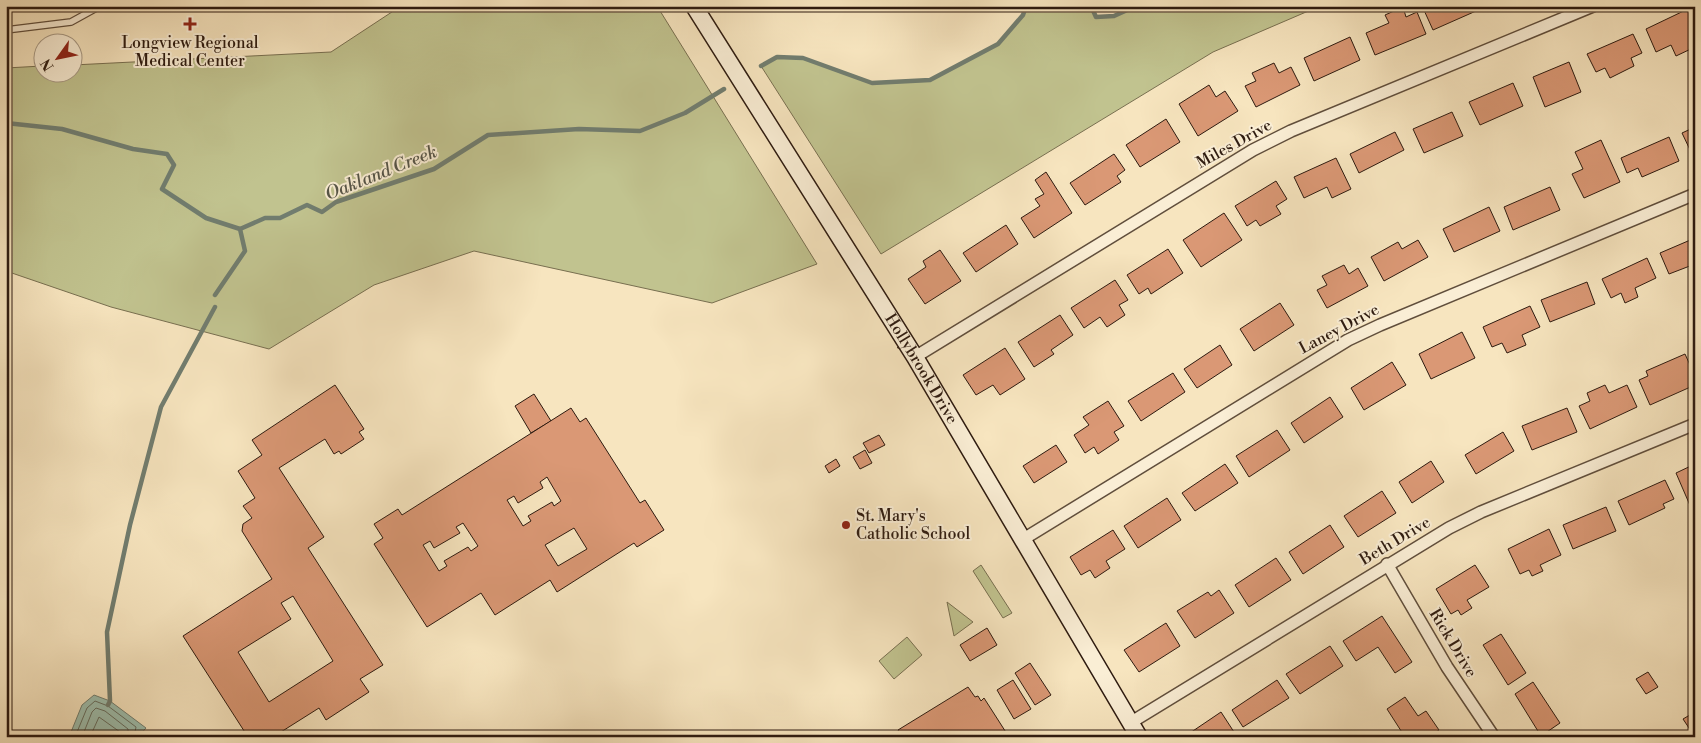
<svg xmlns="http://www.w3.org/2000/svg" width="1701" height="743" font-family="'Libre Bodoni',serif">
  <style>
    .green { fill: #c1c38f; stroke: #786f50 }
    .water { fill: #9ebfae; stroke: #717d6f }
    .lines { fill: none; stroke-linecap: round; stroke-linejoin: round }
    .shore { stroke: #666d5f; stroke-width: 1 }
    .stream { stroke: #717d6f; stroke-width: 4.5 }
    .building { fill: #da9875; stroke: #2e1b10; fill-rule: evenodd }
    .lane-casing { stroke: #604e3c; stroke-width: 8 }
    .street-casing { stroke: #604e3c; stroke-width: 14 }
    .secondary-casing { stroke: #2e1b10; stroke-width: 19 }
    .lane { stroke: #faeed5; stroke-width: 5.5 }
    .street { stroke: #faeed5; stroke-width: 11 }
    .secondary { stroke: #faeed5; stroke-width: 16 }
    .poi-dot { fill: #8f2418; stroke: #faeed5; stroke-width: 2 }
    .labels { text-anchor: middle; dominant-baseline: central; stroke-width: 4; stroke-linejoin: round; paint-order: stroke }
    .poi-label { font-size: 16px; fill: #2e1b10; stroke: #faeed5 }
    .street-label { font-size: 16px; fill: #2e1b10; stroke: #faeed5 }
    .water-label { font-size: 18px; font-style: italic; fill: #555447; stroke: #faeed5 }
  </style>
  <rect width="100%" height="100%" fill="#f7e5bf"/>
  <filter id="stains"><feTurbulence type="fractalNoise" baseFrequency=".004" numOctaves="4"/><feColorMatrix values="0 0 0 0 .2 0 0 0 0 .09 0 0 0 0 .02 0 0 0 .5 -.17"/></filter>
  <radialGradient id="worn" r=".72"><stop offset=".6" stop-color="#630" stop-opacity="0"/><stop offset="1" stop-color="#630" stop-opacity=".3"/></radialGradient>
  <g class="green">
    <path d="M401,6H657L817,264L712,303L474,251L374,285L269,349L111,307L6,271V68L42,66V72H72L73,65L331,52Z"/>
    <path d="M1026,6H1091L1096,17L1114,16L1136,6H1320L1213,52L881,254L761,66L777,57L803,58L872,83L930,80L998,44L1023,15Z"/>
    <path d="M981,565L1012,613L1003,618L973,571Z"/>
    <path d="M947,602L973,622L954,636Z"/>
    <path d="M907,637L922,655L894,679L879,661Z"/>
  </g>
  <path class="water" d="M94,695L110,701L146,728L138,737H69L82,705Z"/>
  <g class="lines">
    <g class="shore">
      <path d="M75,737L87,708L95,701L108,706L136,727L134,737"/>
      <path d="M82,737L92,712L96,708L105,711L128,729V737"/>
      <path d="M90,737L99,717L120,732V737"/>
    </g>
    <g class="stream">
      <path d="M1091,6L1096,17L1114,16L1136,6"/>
      <path d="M761,66L777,57L803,58L872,83L930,80L998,44L1023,15L1026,6"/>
      <path d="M6,123L62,129L133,149L167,154L174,165L162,189L206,218L240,229L265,218H280L307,205L322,212L336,202L434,169L488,135L579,129L640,131L685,113L724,89"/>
      <path d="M215,295L245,251L240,229"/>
      <path d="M108,705L110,701L107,632L130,525L161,407L215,307"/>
    </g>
  </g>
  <g class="building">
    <path d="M1427,6H1473L1476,11L1433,30L1423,8Z"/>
    <path d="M1403,7L1406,17L1417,12L1426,34L1375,55L1366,33L1389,23L1385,15Z"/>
    <path d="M1692,7L1695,12V36L1693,37L1695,47L1676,56L1671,45L1656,52L1646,29Z"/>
    <path d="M1633,34L1642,53L1631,58L1634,66L1610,78L1605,68L1596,72L1587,54Z"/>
    <path d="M1350,37L1360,60L1314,81L1304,58Z"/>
    <path d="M1569,62L1581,92L1545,107L1533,77Z"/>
    <path d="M1274,63L1279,73L1291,67L1300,85L1256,107L1245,86L1256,81L1252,73Z"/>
    <path d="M1513,83L1523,106L1480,125L1469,102Z"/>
    <path d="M1209,85L1216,97L1225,91L1238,111L1198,136L1179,104Z"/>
    <path d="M1452,112L1463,136L1424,153L1413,129Z"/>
    <path d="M1166,119L1180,142L1140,167L1126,145Z"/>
    <path d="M1695,127V153L1692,154L1682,133Z"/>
    <path d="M1395,132L1404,150L1359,173L1350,154Z"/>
    <path d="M1669,137L1679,161L1642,177L1638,168L1627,173L1621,158Z"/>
    <path d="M1601,140L1620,182L1584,198L1572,174L1583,169L1575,152Z"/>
    <path d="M1114,154L1125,170L1117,176L1121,182L1085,205L1070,183Z"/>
    <path d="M1336,158L1351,189L1332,198L1327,187L1304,198L1294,177Z"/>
    <path d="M1046,172L1072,213L1034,238L1021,218L1040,206L1035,199L1044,194L1035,180Z"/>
    <path d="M1276,181L1287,199L1276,206L1281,214L1260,226L1256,220L1247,226L1235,206Z"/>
    <path d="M1550,187L1560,210L1513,230L1504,207Z"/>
    <path d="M1489,207L1500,231L1454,252L1443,229Z"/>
    <path d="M1224,213L1242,240L1201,267L1183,240Z"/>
    <path d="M1006,225L1018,244L976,272L963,253Z"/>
    <path d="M1695,238V264L1669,274L1660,253Z"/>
    <path d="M1418,240L1428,257L1384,281L1371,257L1398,242L1402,249Z"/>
    <path d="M1168,249L1183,273L1151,294L1148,288L1139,294L1127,275Z"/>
    <path d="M940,250L961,281L925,304L908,279L926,267L923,261Z"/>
    <path d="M1647,258L1656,278L1635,288L1638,297L1625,303L1621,293L1611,298L1602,279Z"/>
    <path d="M1344,265L1349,274L1358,268L1368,286L1327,308L1317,290L1327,285L1322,276Z"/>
    <path d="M1115,280L1128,300L1119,305L1125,315L1107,327L1100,317L1084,328L1071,308Z"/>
    <path d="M1587,282L1595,304L1550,322L1541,300Z"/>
    <path d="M1280,303L1294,325L1254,351L1240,329Z"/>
    <path d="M1530,306L1540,327L1522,335L1526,345L1507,353L1502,343L1492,347L1483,327Z"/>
    <path d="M1060,315L1073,335L1051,350L1054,354L1034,367L1018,342Z"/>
    <path d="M1462,332L1475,358L1431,379L1419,354Z"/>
    <path d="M1220,345L1232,365L1197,388L1184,369Z"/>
    <path d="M1005,348L1025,379L1000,395L993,385L976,395L963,375Z"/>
    <path d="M1685,354L1695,376V385L1650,405L1639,380L1648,376L1646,371Z"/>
    <path d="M1392,362L1406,385L1364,410L1351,388Z"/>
    <path d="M1173,373L1185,392L1141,421L1128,401Z"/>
    <path d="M335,385L364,429L359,432L364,439L341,454L339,451L334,454L325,439L279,468L324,537L308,548L383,665L360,679L369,692L326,720L319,708L273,737H248L183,636L272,579L242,531L243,524L252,518L243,506L255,498L238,471L262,455L252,440ZM293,596L333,661L269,702L238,652L291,619L281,603Z"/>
    <path d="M1605,385L1609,393L1627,385L1637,407L1590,429L1579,406L1590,401L1587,393Z"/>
    <path d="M534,394L551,421L531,433L515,406Z"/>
    <path d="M1330,397L1343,417L1304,443L1291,423Z"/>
    <path d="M1108,401L1124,426L1114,432L1119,440L1098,454L1094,447L1085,453L1074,435L1089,425L1083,417Z"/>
    <path d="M571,408L580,422L586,418L640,503L645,500L664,530L637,547L634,543L557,592L550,580L495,615L481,593L427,627L374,544L383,538L374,524L398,509L402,515ZM547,477L561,501L554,506L552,502L528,516L531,521L523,526L507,500L514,496L518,503L543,488L540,482ZM463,523L478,546L471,551L468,547L444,561L447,566L439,571L423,545L430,541L434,548L460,533L456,527ZM574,528L587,549L558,566L545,545Z"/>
    <path d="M1567,408L1577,432L1532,450L1522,426Z"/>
    <path d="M1277,430L1290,450L1249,477L1236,456Z"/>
    <path d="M1503,432L1514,451L1476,474L1465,455Z"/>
    <path d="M879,435L885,445L869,453L863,443Z"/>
    <path d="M1056,445L1067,462L1034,483L1023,466Z"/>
    <path d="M865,450L872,463L860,469L853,457Z"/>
    <path d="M836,459L840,466L829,473L825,466Z"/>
    <path d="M1431,461L1444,482L1412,503L1399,482Z"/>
    <path d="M1225,464L1238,483L1195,511L1182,493Z"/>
    <path d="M1695,464V517L1676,473Z"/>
    <path d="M1665,480L1674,499L1663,504L1665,508L1629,525L1618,501Z"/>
    <path d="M1382,491L1396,513L1358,537L1344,516Z"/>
    <path d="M1167,498L1181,520L1138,548L1124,526Z"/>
    <path d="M1606,507L1616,531L1573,549L1563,525Z"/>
    <path d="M1330,525L1344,547L1303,574L1289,552Z"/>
    <path d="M1549,529L1561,555L1540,565L1543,571L1532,576L1529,570L1520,574L1508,549Z"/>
    <path d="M1113,530L1125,549L1106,561L1110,568L1095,578L1090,570L1081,575L1070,557Z"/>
    <path d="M1276,558L1291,580L1249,607L1235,585Z"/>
    <path d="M1475,565L1489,587L1467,600L1472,608L1461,615L1458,610L1451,614L1436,589Z"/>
    <path d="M1219,590L1234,613L1195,638L1177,611L1208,592L1211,596Z"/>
    <path d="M1382,616L1412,662L1395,673L1378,647L1356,661L1343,641Z"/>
    <path d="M1166,623L1180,646L1139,672L1124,650Z"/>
    <path d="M987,628L997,645L970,661L960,645Z"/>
    <path d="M1501,634L1526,673L1508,685L1483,645Z"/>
    <path d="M1330,646L1343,666L1300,694L1286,674Z"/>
    <path d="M1030,663L1051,695L1035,705L1015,673Z"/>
    <path d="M1648,672L1658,687L1646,694L1636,679Z"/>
    <path d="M1013,680L1031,709L1014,719L997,690Z"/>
    <path d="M1277,680L1289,698L1243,727L1232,710Z"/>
    <path d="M1533,682L1560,723L1541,736L1515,694Z"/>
    <path d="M968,687L975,697L978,696L981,701L984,698L1009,737H902L898,730Z"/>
    <path d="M1405,697L1418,716L1426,711L1439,730L1429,737H1405L1387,709Z"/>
    <path d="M1221,712L1234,732L1227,737H1184Z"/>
    <path d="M1695,712V737L1683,719Z"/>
  </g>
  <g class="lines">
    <g class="lane-casing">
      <path id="lane" d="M6,30L71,22L100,6"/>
    </g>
    <g class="street-casing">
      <g id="street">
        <path d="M915,357L1253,150L1291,131L1593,6"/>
        <path d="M1022,540L1348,340L1380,325L1695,194"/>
        <path d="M1387,564L1447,667L1494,737"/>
        <path d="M1130,723L1449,528L1481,512L1695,424"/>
      </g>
    </g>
    <g class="secondary-casing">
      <g id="secondary">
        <path id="s1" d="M694,6L915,357L1139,737"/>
      </g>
    </g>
    <use href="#lane" class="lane"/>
    <use href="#street" class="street"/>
    <use href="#secondary" class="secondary"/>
  </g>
  <g class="poi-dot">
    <path d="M187.5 16.5h5v5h5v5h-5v5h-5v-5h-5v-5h5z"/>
    <circle cx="846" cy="525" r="5"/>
  </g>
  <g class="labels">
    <g class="poi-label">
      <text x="190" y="43">Longview Regional<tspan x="190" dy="18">Medical Center</tspan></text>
      <text x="856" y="516" text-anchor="start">St. Mary's<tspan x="856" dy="18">Catholic School</tspan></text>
    </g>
    <g class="street-label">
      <text transform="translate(1234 144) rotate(-29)">Miles Drive</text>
      <text transform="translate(1339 329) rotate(-28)">Laney Drive</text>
      <text stroke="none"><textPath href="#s1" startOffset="428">Hollybrook Drive</textPath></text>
      <text transform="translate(1395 541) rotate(-31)">Beth Drive</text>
      <text transform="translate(1453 643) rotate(59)">Rick Drive</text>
    </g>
    <g class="water-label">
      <text transform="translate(381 173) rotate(-22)">Oakland Creek</text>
    </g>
  </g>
  <rect width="1701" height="743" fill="none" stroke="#f7e5bf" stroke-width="25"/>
  <rect x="8" y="8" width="1686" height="728" fill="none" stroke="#2e1b10" stroke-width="2.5"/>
  <rect x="12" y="12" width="1676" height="718" fill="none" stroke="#2e1b10"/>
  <g transform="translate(58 58) rotate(237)"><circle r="24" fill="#faeed5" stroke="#a89a86"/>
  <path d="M0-4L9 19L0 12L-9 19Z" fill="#8f2418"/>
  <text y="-8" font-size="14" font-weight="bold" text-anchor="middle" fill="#2e1b10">N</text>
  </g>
  <rect width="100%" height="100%" filter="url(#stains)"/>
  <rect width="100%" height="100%" fill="url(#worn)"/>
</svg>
